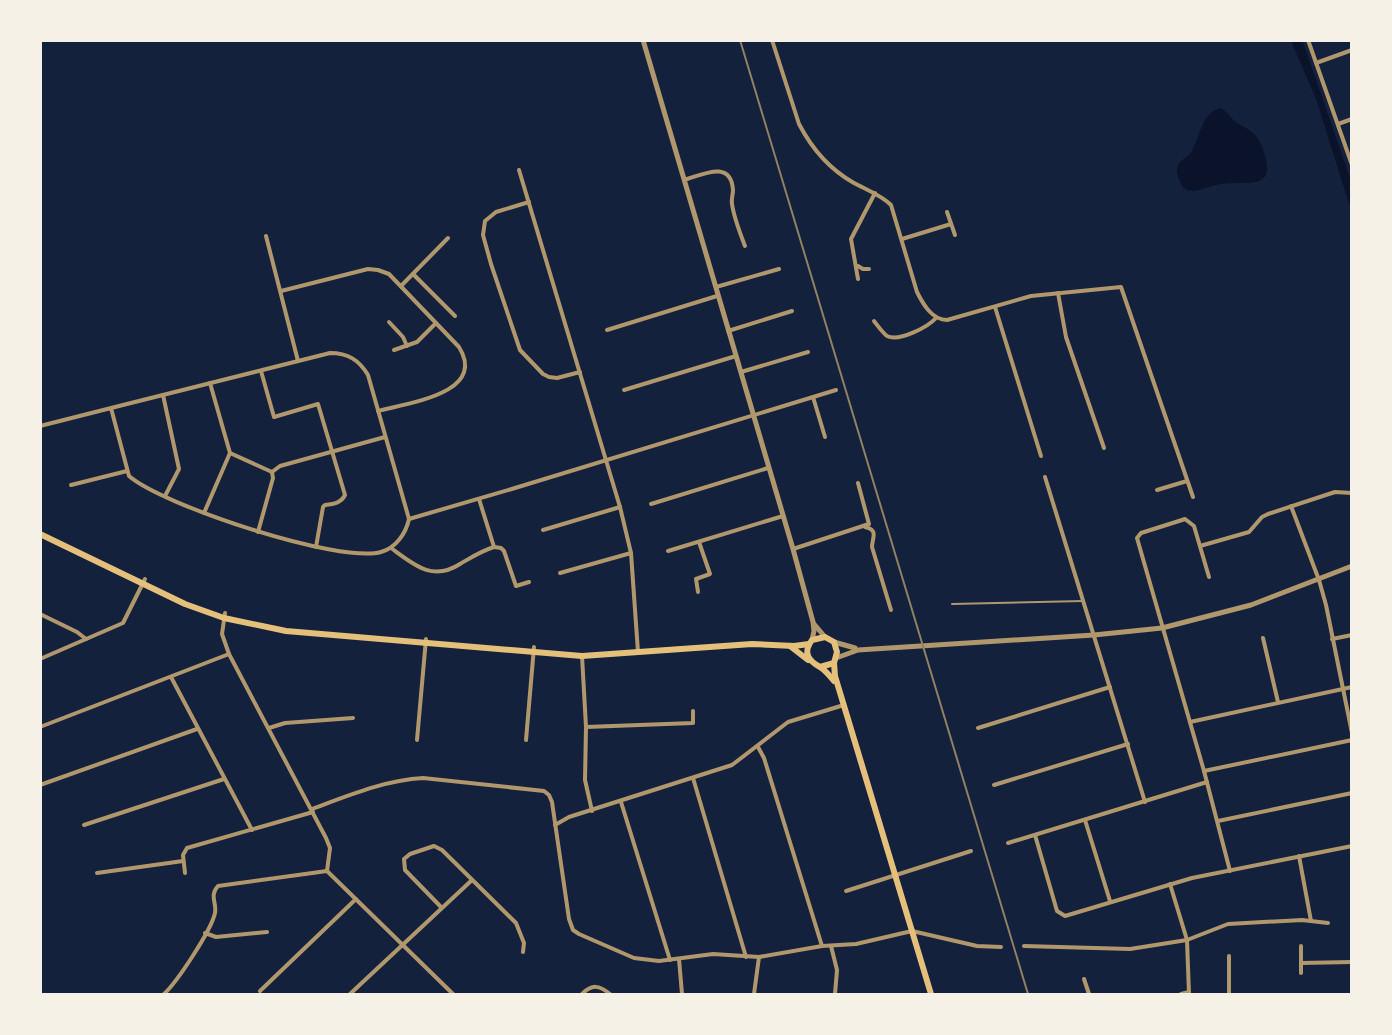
<svg xmlns="http://www.w3.org/2000/svg" width="1392" height="1035" font-family="Signika,sans-serif">
  <style>
    .water { fill: #0b132b }
    .lines { fill: none; stroke-linecap: round; stroke-linejoin: round }
    .service { stroke: #b1986c; stroke-width: 2 }
    .minor { stroke: #b1986c; stroke-width: 4 }
    .tertiary { stroke: #b1986c; stroke-width: 5 }
    .primary { stroke: #e5c07b; stroke-width: 6 }
    .rail { stroke: #918062; stroke-width: 2 }
  </style>
  <rect width="100%" height="100%" fill="#14213d"/>
  <g class="water">
    <path d="M1291,41H1302L1304,45L1350,178L1351,210L1316,99Z"/>
    <path d="M1220,108C1228,111 1230,118 1237,123C1244,127 1251,130 1256,136C1262,144 1273,170 1263,179C1256,185 1232,182 1222,184C1209,185 1200,193 1186,190C1181,185 1176,176 1177,168C1178,160 1188,158 1192,151C1201,135 1200,115 1220,108Z"/>
  </g>
  <g class="lines">
    <path class="service" d="M952,604L1083,601"/>
    <g class="minor">
      <path d="M772,40L799,124C812,149 829,169 854,183C867,190 881,195 891,205L917,292C923,304 932,320 947,320L1031,296L1121,287L1193,497"/>
      <path d="M1308,40L1352,165"/>
      <path d="M1316,63L1352,50"/>
      <path d="M1338,124L1352,119"/>
      <path d="M519,170L620,507L631,553L638,652"/>
      <path d="M684,180C702,175 731,159 733,190C733,195 731,199 732,204C734,218 740,233 745,246"/>
      <path d="M529,202L496,212L485,221L483,235L491,264L520,350L543,374L549,377L557,378L580,372"/>
      <path d="M947,212L955,235"/>
      <path d="M266,236L298,361"/>
      <path d="M902,239L951,224"/>
      <path d="M858,266L863,269H869"/>
      <path d="M413,274L455,316"/>
      <path d="M858,279L851,239L875,193"/>
      <path d="M401,286L448,238"/>
      <path d="M716,287L779,269"/>
      <path d="M281,291L368,269L378,270L389,274L459,347C488,394 406,403 378,411"/>
      <path d="M1058,293L1066,337L1104,448"/>
      <path d="M995,307L1041,456"/>
      <path d="M874,321C878,326 882,332 887,336C899,342 928,327 936,318"/>
      <path d="M389,322L403,337L407,346"/>
      <path d="M607,330L717,296"/>
      <path d="M728,331L792,311"/>
      <path d="M394,350L417,342L436,323"/>
      <path d="M261,371L274,417L318,404L345,495C341,503 334,504 325,505L323,507L316,547"/>
      <path d="M741,372L808,352"/>
      <path d="M210,383L230,453"/>
      <path d="M624,390L736,356"/>
      <path d="M163,395L179,469L165,496"/>
      <path d="M813,397L825,437"/>
      <path d="M40,426L123,405L330,353C348,353 359,360 368,375L409,519C406,533 396,548 381,552C339,564 162,505 129,476L111,408"/>
      <path d="M272,472L280,466L385,437"/>
      <path d="M1045,477L1145,802"/>
      <path d="M71,485L127,471"/>
      <path d="M1157,490L1187,481"/>
      <path d="M479,499L494,547L501,548L504,551L516,586L529,582"/>
      <path d="M651,504L768,468"/>
      <path d="M1291,506L1319,580L1326,605L1352,733"/>
      <path d="M204,513L230,453L272,472L273,478L258,532"/>
      <path d="M409,519L515,488L836,390"/>
      <path d="M865,527C879,530 872,538 872,547L891,610"/>
      <path d="M543,530L620,507"/>
      <path d="M1200,546L1249,532L1262,517L1268,514L1335,492L1352,493"/>
      <path d="M391,548C413,564 432,582 460,564C472,557 481,551 494,547"/>
      <path d="M793,549L869,524L858,483"/>
      <path d="M668,551L783,516"/>
      <path d="M560,573L631,553"/>
      <path d="M1209,577L1194,526L1185,519L1179,521L1141,533L1137,538L1204,771L1230,871"/>
      <path d="M698,592L696,579L710,574L699,542"/>
      <path d="M225,613L222,634L229,654L326,838L330,848L327,871"/>
      <path d="M40,614L77,632L86,639"/>
      <path d="M1263,638L1278,702"/>
      <path d="M1332,639L1352,635"/>
      <path d="M582,656L586,727L585,780L592,811"/>
      <path d="M40,659L123,623L145,579"/>
      <path d="M171,677L252,830"/>
      <path d="M1190,722L1352,687"/>
      <path d="M40,727L229,654"/>
      <path d="M586,727L693,723V711"/>
      <path d="M269,728L285,723L353,718"/>
      <path d="M978,728L1110,687"/>
      <path d="M417,740L426,639"/>
      <path d="M526,740L534,647"/>
      <path d="M758,747L764,758L822,946"/>
      <path d="M1204,771L1352,740"/>
      <path d="M693,778L746,957"/>
      <path d="M40,785L197,729"/>
      <path d="M994,785L1128,744"/>
      <path d="M621,802L670,960"/>
      <path d="M312,809C347,796 385,780 423,778L544,791L549,795L552,802L569,919L573,930L579,934L634,958L659,961L713,954L759,957L822,946L856,944L912,931L977,946L1001,947"/>
      <path d="M1085,820L1110,901"/>
      <path d="M1218,821L1352,793"/>
      <path d="M84,825L224,779"/>
      <path d="M555,825L569,817L732,765L788,722L844,705"/>
      <path d="M1035,835L1057,911L1065,916L1192,878L1352,846"/>
      <path d="M1008,843L1207,782"/>
      <path d="M1299,856L1311,921"/>
      <path d="M327,871L453,994"/>
      <path d="M97,873L183,861"/>
      <path d="M185,873L183,855L187,848L313,812"/>
      <path d="M1170,884L1187,940L1189,994"/>
      <path d="M846,891L971,851"/>
      <path d="M441,907L405,870L404,859L410,854L434,846L442,850L516,923L524,943L523,952"/>
      <path d="M205,933L216,937L267,932"/>
      <path d="M831,946L837,970L835,994"/>
      <path d="M1024,946L1130,949L1187,940L1228,924L1302,920L1328,923"/>
      <path d="M1301,946V973"/>
      <path d="M1229,956V994"/>
      <path d="M679,959L682,994"/>
      <path d="M1301,963L1352,962"/>
      <path d="M1084,979L1089,994"/>
      <path d="M260,991L356,899"/>
      <path d="M164,994C177,982 211,931 215,913C217,903 209,896 218,886L327,871"/>
      <path d="M350,994L472,880"/>
      <path d="M582,994C592,984 599,985 610,994"/>
      <path d="M754,994L759,957"/>
      <path d="M1181,994L1189,992"/>
    </g>
    <g class="tertiary">
      <path d="M643,40L793,549L813,622L814,631L812,640"/>
      <path d="M814,624L825,637"/>
      <path d="M834,642L855,648"/>
      <path d="M836,658L858,650L1094,635L1162,628L1251,605L1352,566"/>
    </g>
    <g class="primary">
      <path d="M40,534L185,604L224,618L286,631L582,656L752,644L794,646L809,644"/>
      <path d="M790,646L808,660"/>
      <path d="M834,663L835,676L931,994"/>
      <path d="M820,667L834,663L837,652L834,642L825,637L812,640C802,653 809,661 820,667C825,670 830,676 834,681"/>
    </g>
    <path class="rail" d="M740,40L1028,994"/>
  </g>
  <rect width="1392" height="1035" fill="none" stroke="#f6f1e7" stroke-width="84"/>
</svg>
